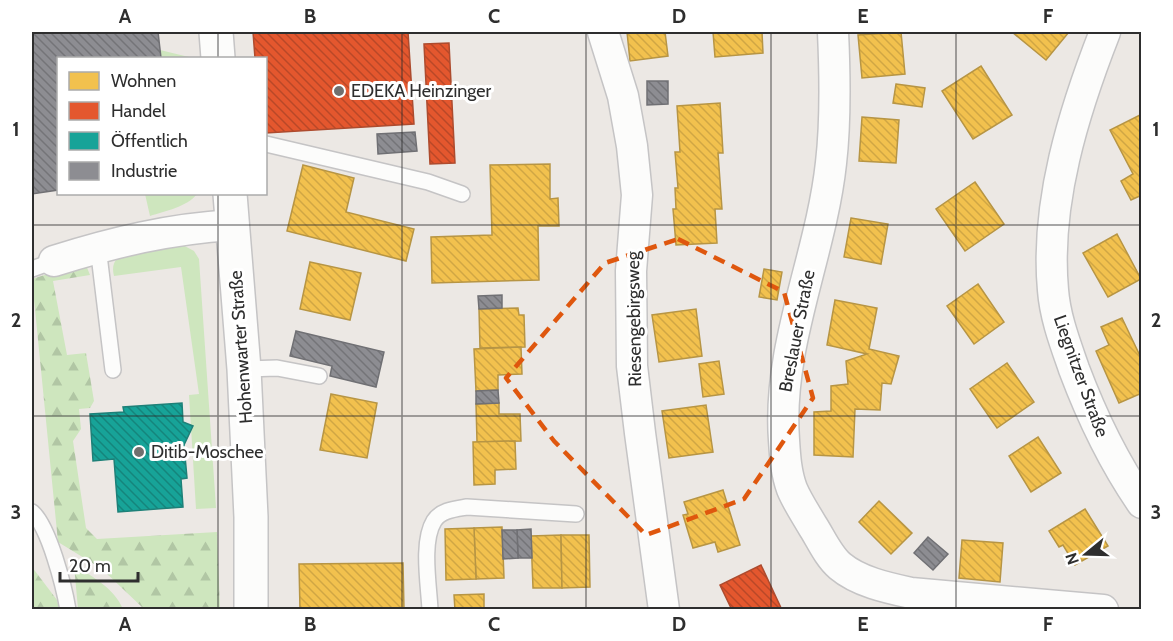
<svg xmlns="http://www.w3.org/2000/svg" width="1173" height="641" font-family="Cabin,sans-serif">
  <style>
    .grass { fill: #cee6be }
    .forest { fill: url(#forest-firs) }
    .homes { fill: url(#homes-back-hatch); stroke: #b79544; stroke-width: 1.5 }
    .shops { fill: url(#shops-back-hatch); stroke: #ad4b2e; stroke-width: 1.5 }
    .public { fill: url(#public-back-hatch); stroke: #1e8078; stroke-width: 1.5 }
    .industry { fill: url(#industry-back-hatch); stroke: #707074; stroke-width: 1.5 }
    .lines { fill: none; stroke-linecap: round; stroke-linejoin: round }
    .lane-casing { stroke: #c5c4c5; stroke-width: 18 }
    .street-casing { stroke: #c5c4c5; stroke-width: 33 }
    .secondary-casing { stroke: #c5c4c5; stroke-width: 36 }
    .lane { stroke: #fcfcfb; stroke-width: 15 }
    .street { stroke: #fcfcfb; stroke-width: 30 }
    .secondary { stroke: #fcfcfb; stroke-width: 33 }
    .marked { fill: none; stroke: #df570e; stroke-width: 4.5; stroke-dasharray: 12 8; stroke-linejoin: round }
    .grid { fill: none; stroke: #2e2e2e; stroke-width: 1.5; stroke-opacity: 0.55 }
    .poi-dot { fill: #706f6e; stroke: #fff; stroke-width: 2 }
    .labels { text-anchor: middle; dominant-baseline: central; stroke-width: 6; stroke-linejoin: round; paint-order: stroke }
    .poi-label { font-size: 18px; fill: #2e2e2e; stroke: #fff; text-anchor: start }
    .street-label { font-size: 18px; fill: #2e2e2e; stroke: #fff }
    .neatline { fill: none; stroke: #2e2e2e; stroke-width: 2 }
    .grid-label { font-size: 20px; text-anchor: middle; font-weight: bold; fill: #2e2e2e }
  </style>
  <defs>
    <pattern id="forest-firs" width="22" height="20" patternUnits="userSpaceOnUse" patternTransform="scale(1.5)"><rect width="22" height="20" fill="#cee6be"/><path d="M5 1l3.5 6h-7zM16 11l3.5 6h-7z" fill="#b1c6a4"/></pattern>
    <pattern id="homes-back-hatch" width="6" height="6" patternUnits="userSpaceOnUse" patternTransform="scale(1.5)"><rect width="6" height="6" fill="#f2c14e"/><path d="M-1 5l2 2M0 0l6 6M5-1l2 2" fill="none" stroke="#d0a644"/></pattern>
    <pattern id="shops-back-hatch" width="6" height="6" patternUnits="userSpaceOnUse" patternTransform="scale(1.5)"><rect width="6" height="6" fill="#e4572e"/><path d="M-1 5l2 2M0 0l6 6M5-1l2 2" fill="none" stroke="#b94828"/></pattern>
    <pattern id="public-back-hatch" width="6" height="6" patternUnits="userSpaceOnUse" patternTransform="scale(1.5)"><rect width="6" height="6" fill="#17a398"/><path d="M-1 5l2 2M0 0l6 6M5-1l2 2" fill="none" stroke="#15857c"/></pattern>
    <pattern id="industry-back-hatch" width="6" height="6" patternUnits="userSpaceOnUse" patternTransform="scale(1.5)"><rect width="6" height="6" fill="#8d8d92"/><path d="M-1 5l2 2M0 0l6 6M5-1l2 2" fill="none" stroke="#747478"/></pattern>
  </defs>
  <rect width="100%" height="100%" fill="#ece8e4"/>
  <g class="grass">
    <path d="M160,50L193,58H161Z"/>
    <path d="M145,194H197C187,207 165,211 150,216Z"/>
    <path d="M179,243L194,251L199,259L216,508L196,509L189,395L199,394L181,267L114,276C112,268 113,263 118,257Z"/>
  </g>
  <g class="forest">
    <path d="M79,264L86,265L90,275L53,281L67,355L86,353L94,401L90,408L79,409L81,429L73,441L86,528L97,539L217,532L220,609H144L102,569L58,542L32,279Z"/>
    <path d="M74,565C93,577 114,588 123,609H78Z"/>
    <path d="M32,567L57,600L59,609H32Z"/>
  </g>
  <g class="homes">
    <path d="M627,32H665L668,56L630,61Z"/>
    <path d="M713,32H762L763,53L715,57Z"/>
    <path d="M901,32L905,74L862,78L858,35Z"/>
    <path d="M1012,32H1069L1046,60Z"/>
    <path d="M981,66L1012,115L973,139L942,91Z"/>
    <path d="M896,84L925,88L922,107L893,103Z"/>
    <path d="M720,103L723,153H718L722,209H715L717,243L676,245L673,209H676L675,188H678L675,152H680L677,106Z"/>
    <path d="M1142,114V195L1131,200L1121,181L1133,174L1110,130Z"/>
    <path d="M862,117L899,120L896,163L859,161Z"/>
    <path d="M550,164V199L558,198L559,226H538L539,280L432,283L431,237L492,235L490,165Z"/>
    <path d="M303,165L354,178L346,212L414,229L406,261L287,231Z"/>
    <path d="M975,182L1004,224L965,251L936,209Z"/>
    <path d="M851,218L888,224L881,264L844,257Z"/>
    <path d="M1117,234L1141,279L1108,297L1083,253Z"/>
    <path d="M310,262L361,273L350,320L300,309Z"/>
    <path d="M764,269L782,272L777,300L759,297Z"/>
    <path d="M978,284L1004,322L974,344L947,306Z"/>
    <path d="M835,300L877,308L869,349L899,356L891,384L882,383L880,410L855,409L853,457L814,455V412L831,411V386L848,384L846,361L867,354L827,345Z"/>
    <path d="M518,308L519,315H524L525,347L480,348L479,309Z"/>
    <path d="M696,309L702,356L659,362L652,315Z"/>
    <path d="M1122,318L1142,360V393L1119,403L1096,351L1109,345L1101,327Z"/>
    <path d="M521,347L522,374L498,375V390L476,391L474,349Z"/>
    <path d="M719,361L724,394L703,397L699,364Z"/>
    <path d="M1007,363L1034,402L997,428L970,389Z"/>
    <path d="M331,394L377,403L367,458L320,450Z"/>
    <path d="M499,403V414H520L521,441L477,442L476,404Z"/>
    <path d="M706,405L713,452L669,458L662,411Z"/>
    <path d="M1038,437L1061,473L1031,492L1009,456Z"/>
    <path d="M515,441L516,469L495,470V484L474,485L473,442Z"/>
    <path d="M723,490L740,545L718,552L715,542L693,548L683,515L688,514L684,502Z"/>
    <path d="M879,501L912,533L891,554L859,522Z"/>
    <path d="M1085,509L1108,546L1075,565L1063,545L1059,547L1049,531Z"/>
    <path d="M502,527L504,578L476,579L474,528Z"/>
    <path d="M474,528L476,579L446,580L445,529Z"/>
    <path d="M561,535L562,588H533L531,536Z"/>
    <path d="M561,535H589L590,587L562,588Z"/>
    <path d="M962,540L1003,543L1000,582L959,578Z"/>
    <path d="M403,563L404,610H300L299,564Z"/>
    <path d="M484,594V610H455L454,595Z"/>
  </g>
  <g class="shops">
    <path d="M253,32H408L414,124L266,133V58H255Z"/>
    <path d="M449,43L455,163L430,164L424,44Z"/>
    <path d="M761,565L782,610H732L720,585Z"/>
  </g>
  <path class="public" d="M182,403L183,422L193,426L184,445L187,478L181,479L183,507L118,512L114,459L93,461L90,414L124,412L123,407Z"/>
  <g class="industry">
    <path d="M32,32H158L161,58H58V190L32,194Z"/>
    <path d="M647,81H668V104L647,105Z"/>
    <path d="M415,132L417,151L378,154L377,134Z"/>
    <path d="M502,295V308L479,309L478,296Z"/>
    <path d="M296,331L384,352L376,387L330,376L332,366L290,356Z"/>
    <path d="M498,390L499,403L476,404V391Z"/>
    <path d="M531,529L532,558H518L517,530Z"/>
    <path d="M502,530H517L518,558L503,559Z"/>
    <path d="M928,537L948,554L933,570L914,553Z"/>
  </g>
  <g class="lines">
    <g class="lane-casing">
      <g id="lane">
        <path d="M266,144L428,182L462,194"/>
        <path d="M98,247L113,370"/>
        <path d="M32,269L54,261"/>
        <path d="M244,369L277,368L319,376"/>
        <path d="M32,512C49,527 64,586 68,610"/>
        <path d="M430,610C429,586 421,542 434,521C441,510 455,509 467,507L576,514"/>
      </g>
    </g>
    <g class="street-casing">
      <g id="street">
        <path d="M603,32L623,96L632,146L637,195L631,271L632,366L640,433L664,610"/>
        <path d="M833,32C835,75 836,120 831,163C821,256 777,345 784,440C785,456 786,473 792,489C797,501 805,513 812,525C820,537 828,556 840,566C859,582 888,588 911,593L1103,610"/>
        <path d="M1105,32C1074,111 1045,203 1053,290C1055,317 1065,343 1074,369C1092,417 1113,461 1142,503"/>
        <path d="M54,261C114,242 169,229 232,225"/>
      </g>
    </g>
    <g class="secondary-casing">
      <g id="secondary">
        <path d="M216,32L218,58"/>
        <path d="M230,194L244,369L251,517V610"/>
      </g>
    </g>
    <use href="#lane" class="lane"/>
    <use href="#street" class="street"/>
    <use href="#secondary" class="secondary"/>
  </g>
  <path class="marked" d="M678,239L784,292L813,398L744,499L646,535L554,441L506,378L605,263Z"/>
  <path class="grid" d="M218,32V58M402,32V610M586,32V610M771,32V610M956,32V610M218,194V610M32,225H1142M32,416H1142"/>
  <g class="poi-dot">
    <circle cx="339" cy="91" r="6"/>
    <circle cx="139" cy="452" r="6"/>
  </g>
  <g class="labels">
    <g class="poi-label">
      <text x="351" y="91">EDEKA Heinzinger</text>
      <text x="151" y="452">Ditib-Moschee</text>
    </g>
    <g class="street-label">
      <text transform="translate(634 319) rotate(-91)">Riesengebirgsweg</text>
      <text transform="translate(797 331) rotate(-79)">Breslauer Straße</text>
      <text transform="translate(241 347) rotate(-94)">Hohenwarter Straße</text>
      <text transform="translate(1081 376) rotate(70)">Liegnitzer Straße</text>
    </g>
  </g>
  <rect width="1173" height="641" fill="none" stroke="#ffffff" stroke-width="66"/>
  <rect x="57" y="57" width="210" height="138" fill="#ffffff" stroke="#ababab" stroke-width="1.5"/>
  <rect x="69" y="72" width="30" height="18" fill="#f2c14e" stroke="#ababab" stroke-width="1.5"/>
  <text x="111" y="87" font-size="18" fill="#2e2e2e">Wohnen</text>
  <rect x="69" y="102" width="30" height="18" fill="#e4572e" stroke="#ababab" stroke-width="1.5"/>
  <text x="111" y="117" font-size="18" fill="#2e2e2e">Handel</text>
  <rect x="69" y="132" width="30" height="18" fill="#17a398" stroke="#ababab" stroke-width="1.5"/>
  <text x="111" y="147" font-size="18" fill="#2e2e2e">Öffentlich</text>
  <rect x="69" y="162" width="30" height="18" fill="#8d8d92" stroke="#ababab" stroke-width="1.5"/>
  <text x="111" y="177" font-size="18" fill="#2e2e2e">Industrie</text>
  <g transform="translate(1086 554) rotate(251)" stroke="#ffffff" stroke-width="4.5" paint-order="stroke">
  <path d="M0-4.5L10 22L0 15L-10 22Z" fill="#2e2e2e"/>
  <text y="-9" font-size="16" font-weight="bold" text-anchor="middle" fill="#2e2e2e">N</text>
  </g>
  <path d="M60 572v9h78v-9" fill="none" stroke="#2e2e2e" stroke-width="3"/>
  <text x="69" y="572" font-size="18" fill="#2e2e2e" stroke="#ffffff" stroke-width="4.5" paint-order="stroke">20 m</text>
  <rect x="33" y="33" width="1107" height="575" class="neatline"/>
  <g class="grid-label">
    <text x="125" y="23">A</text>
    <text x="310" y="23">B</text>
    <text x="494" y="23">C</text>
    <text x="679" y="23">D</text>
    <text x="863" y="23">E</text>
    <text x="1048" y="23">F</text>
    <text x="16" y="136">1</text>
    <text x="1156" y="136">1</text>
    <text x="16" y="327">2</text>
    <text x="1156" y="327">2</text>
    <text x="16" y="519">3</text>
    <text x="1156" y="519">3</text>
    <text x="125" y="631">A</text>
    <text x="310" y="631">B</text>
    <text x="494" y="631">C</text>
    <text x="679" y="631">D</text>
    <text x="863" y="631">E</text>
    <text x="1048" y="631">F</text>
  </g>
</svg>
